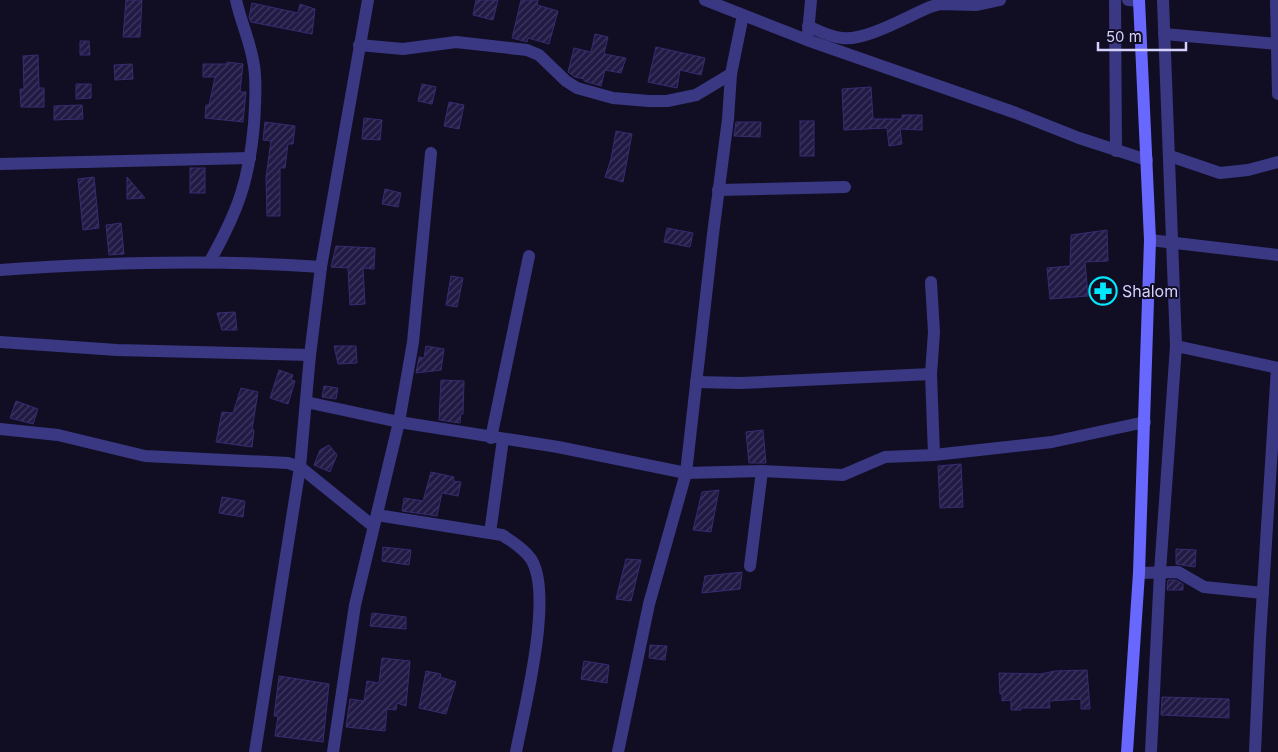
<svg xmlns="http://www.w3.org/2000/svg" width="1278" height="752" font-family="Inter,sans-serif">
  <style>
    .building { fill: url(#building-hatch); stroke: #382b71 }
    .lines { fill: none; stroke-linecap: round; stroke-linejoin: round }
    .minor { stroke: #3a3883; stroke-width: 12 }
    .secondary { stroke: #6868ff; stroke-width: 12 }
    .labels { text-anchor: middle; dominant-baseline: central; stroke-width: 4; stroke-linejoin: round; paint-order: stroke }
    .poi-label { font-size: 16px; fill: #d5d1ff; stroke: #110e24; text-anchor: start }
  </style>
  <defs>
    <pattern id="building-hatch" width="6" height="6" patternUnits="userSpaceOnUse" patternTransform="scale(1.25)"><rect width="6" height="6" fill="#211a45"/><path d="M-1 1l2-2M0 6l6-6M5 7l2-2" fill="none" stroke="#403a61"/></pattern>
  </defs>
  <rect width="100%" height="100%" fill="#110e24"/>
  <g class="building">
    <path d="M126,0H142L140,37H123Z"/>
    <path d="M476,0H498L493,20L473,15Z"/>
    <path d="M521,0H538L537,5L558,11L549,44L528,38L527,42L512,38Z"/>
    <path d="M252,3L298,13L300,4L315,9L312,34L251,22L249,17Z"/>
    <path d="M595,34L608,37L604,54L626,58L621,73L605,70L601,86L584,81V79L575,77L568,72L574,48L591,52Z"/>
    <path d="M80,41H89L90,55H80Z"/>
    <path d="M656,47L705,58L701,75L680,70L677,88L648,82Z"/>
    <path d="M38,55L39,88H44V107H21L20,89H24L23,56Z"/>
    <path d="M227,62L243,64L240,92H246L243,122L205,118L206,105H209L215,77H203V64H227Z"/>
    <path d="M132,64L133,79L115,80L114,65Z"/>
    <path d="M76,84H91V98L76,99Z"/>
    <path d="M422,84L436,87L432,104L418,101Z"/>
    <path d="M871,87L873,119H902V115H922V130L900,129L902,144L889,146L887,128L844,130L842,89Z"/>
    <path d="M449,102L464,105L459,129L444,126Z"/>
    <path d="M82,105L83,119L54,120V106Z"/>
    <path d="M364,118L382,120L380,140L362,139Z"/>
    <rect x="800" y="121" width="14" height="35"/>
    <path d="M265,122L295,126L293,144H288L285,168H280V216H267L266,177L271,141L263,140Z"/>
    <path d="M736,122H761L760,137L734,136Z"/>
    <path d="M616,131L632,134L623,182L605,177L611,159Z"/>
    <rect x="190" y="168" width="15" height="25"/>
    <path d="M94,177L99,228L83,230L78,179Z"/>
    <path d="M127,177L145,198L127,199Z"/>
    <path d="M385,189L401,193L398,207L382,204Z"/>
    <path d="M121,223L124,254L109,255L106,225Z"/>
    <path d="M667,228L693,233L690,247L664,242Z"/>
    <path d="M1107,230L1108,261L1085,262L1088,296L1050,299L1047,268L1070,266L1071,235Z"/>
    <path d="M336,246L375,248L374,269L363,268L365,304L350,305L348,268L331,267Z"/>
    <path d="M451,276L463,278L457,307L446,305Z"/>
    <path d="M1109,286V298L1094,299L1093,287Z"/>
    <path d="M235,312L237,330H222L217,313Z"/>
    <path d="M334,346H356L357,363L338,364Z"/>
    <path d="M426,346L444,349L441,370L416,373L419,357L424,358Z"/>
    <path d="M279,370L293,375L291,380L295,381L288,404L270,398Z"/>
    <path d="M441,380L464,381L463,414H461L460,423L439,420Z"/>
    <path d="M324,386L338,388L336,399L322,397Z"/>
    <path d="M241,388L258,392L252,430H254L252,447L216,442L222,412L233,413Z"/>
    <path d="M16,401L38,409L33,424L10,418Z"/>
    <path d="M763,430L766,463H749L746,432Z"/>
    <path d="M329,445L337,455L330,472L314,465L320,450Z"/>
    <path d="M961,464L963,507L940,508L938,466Z"/>
    <path d="M431,472L454,477L453,481L461,482L458,496L442,493L437,516L402,511L404,498L423,501Z"/>
    <path d="M719,490L711,532L693,530L702,492Z"/>
    <path d="M222,497L245,501L243,517L219,513Z"/>
    <path d="M383,547L411,550L409,565L382,561Z"/>
    <path d="M1176,549L1196,550L1195,567L1176,564Z"/>
    <path d="M626,559L641,560L631,601L616,599Z"/>
    <path d="M742,572L740,589L702,593L705,576Z"/>
    <path d="M1168,580H1176L1183,584V590H1167Z"/>
    <path d="M372,613L406,617V629L370,626Z"/>
    <path d="M650,645L667,646L665,660L649,658Z"/>
    <path d="M382,658L410,661L406,706L397,703L396,710L387,709L385,731L346,727L350,699L364,701L367,681L379,683Z"/>
    <path d="M584,661L609,665L607,683L581,679Z"/>
    <path d="M1087,670L1090,709H1081V699L1049,701L1050,708H1021V710H1011V700L1002,701V694H1000L999,673L1041,674L1055,671Z"/>
    <path d="M426,671L441,674L440,677L456,682L446,714L419,708Z"/>
    <path d="M279,676L329,684L323,742L275,736L278,716H274Z"/>
    <path d="M1162,697L1229,699V718L1161,715Z"/>
  </g>
  <g class="lines">
    <g class="minor">
      <path d="M705,0L807,40L1016,113L1079,138L1147,160"/>
      <path d="M1115,0L1116,151"/>
      <path d="M1128,0L1139,1"/>
      <path d="M1276,0L1278,94"/>
      <path d="M808,26C819,31 830,37 842,38C866,41 906,17 930,7L940,4L977,5L1000,0"/>
      <path d="M808,33L811,0"/>
      <path d="M1164,34L1278,44"/>
      <path d="M359,45L403,49L456,42L527,50L539,55L566,81L577,88L613,98L649,101H667L696,95L731,74"/>
      <path d="M1170,156L1220,173L1248,170L1278,162"/>
      <path d="M0,164L250,158"/>
      <path d="M718,190L845,187"/>
      <path d="M1150,240L1278,255"/>
      <path d="M210,261C238,211 249,181 254,124C255,105 257,85 254,66C251,43 241,23 236,0"/>
      <path d="M0,270C108,262 214,259 321,267"/>
      <path d="M931,282L934,332L931,374L934,455"/>
      <path d="M0,342L117,350L310,355"/>
      <path d="M1176,346L1278,368"/>
      <path d="M696,382L741,383L931,374"/>
      <path d="M306,402L399,422L558,447L686,473L762,471L843,475L885,457L934,455L1052,442L1145,422"/>
      <path d="M0,429L58,435L145,456L288,463L300,467L373,526"/>
      <path d="M491,438L529,256"/>
      <path d="M377,515L502,535C512,541 524,549 531,559C554,595 524,710 516,752"/>
      <path d="M490,533L503,439"/>
      <path d="M750,566L762,471"/>
      <path d="M1139,573L1178,572L1204,587L1263,593"/>
      <path d="M255,752L300,467L310,355L321,267L368,0"/>
      <path d="M333,752L355,605L399,422L413,342L431,153"/>
      <path d="M618,752L649,604L686,473L713,234L728,119L731,74L743,15"/>
      <path d="M1151,752L1160,572L1176,346L1163,0"/>
      <path d="M1255,752L1260,638L1277,368"/>
    </g>
    <path class="secondary" d="M1127,752L1139,573L1150,240L1139,0"/>
  </g>
  <defs>
    <g id="pharmacy-ring" transform="scale(1.4375)"><circle r="9.5" fill="#110e24" stroke="#00e8fc" stroke-width="1.5"/><path d="M-2-6h4v4h4v4h-4v4h-4v-4h-4v-4h4Z" fill="#00e8fc"/></g>
  </defs>
  <g fill-rule="evenodd">
    <use href="#pharmacy-ring" x="1103" y="291"/>
  </g>
  <g class="labels">
    <g class="poi-label">
      <text x="1122" y="291">Shalom</text>
    </g>
  </g>
  <path d="M1098 42v8h88v-8" fill="none" stroke="#d5d1ff" stroke-width="2.5"/>
  <text x="1106" y="42" font-size="15" fill="#d5d1ff" stroke="#110e24" stroke-width="4" paint-order="stroke">50 m</text>
</svg>
